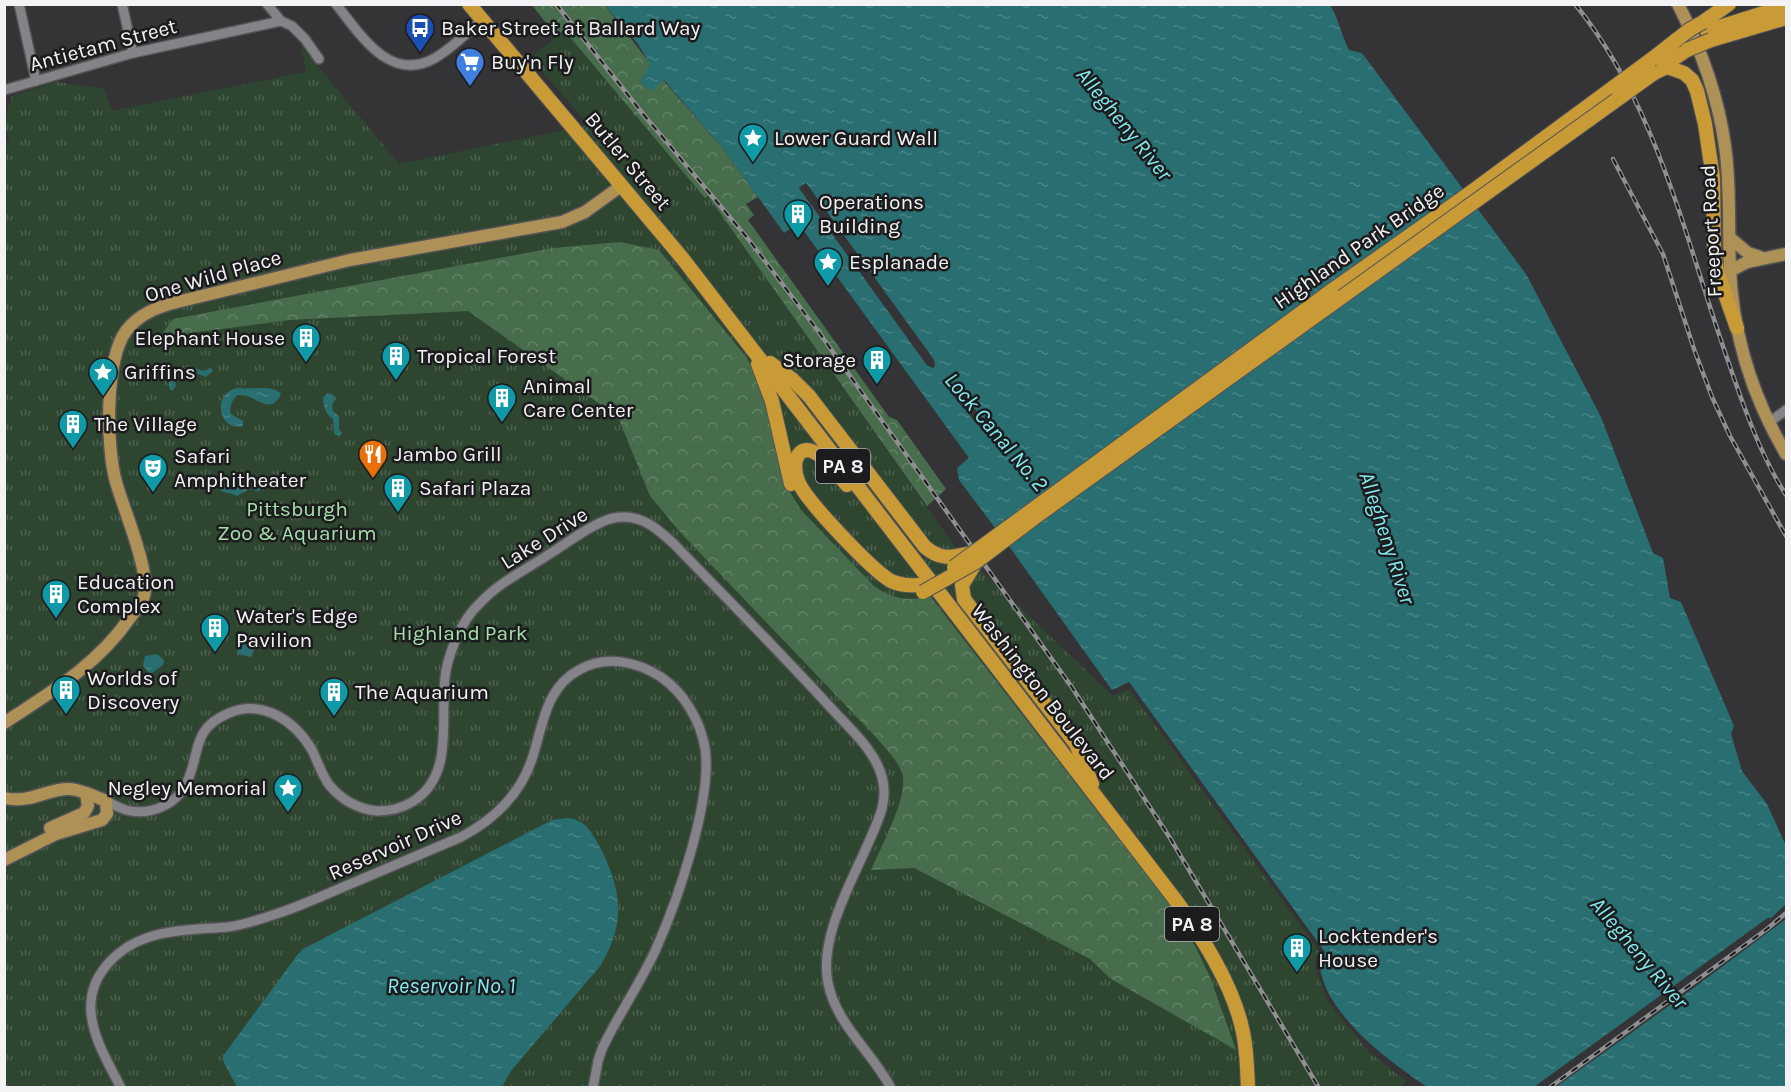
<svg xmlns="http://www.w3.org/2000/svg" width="1791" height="1092" font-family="Karla,sans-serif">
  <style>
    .grass { fill: url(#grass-tufts) }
    .forest { fill: url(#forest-crowns) }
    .garden { fill: #2e4630 }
    .water { fill: url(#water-ripples); fill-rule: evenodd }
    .pier { fill: #343437; fill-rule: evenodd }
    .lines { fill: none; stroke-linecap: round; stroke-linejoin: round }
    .minor-casing { stroke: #545356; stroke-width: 12 }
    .major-casing { stroke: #545356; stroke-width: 15 }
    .highway-casing { stroke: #545356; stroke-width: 16 }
    .minor { stroke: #848388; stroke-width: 9 }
    .major { stroke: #ad9157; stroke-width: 12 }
    .highway { stroke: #c99b37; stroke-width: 14 }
    .rail-casing { stroke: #8f8f91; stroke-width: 4.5 }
    .rail { stroke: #1c1b1d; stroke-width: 2; stroke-dasharray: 7; stroke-linecap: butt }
    .highway-bridge-casing { stroke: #545356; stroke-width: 16; stroke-linecap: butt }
    .highway-bridge { stroke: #c99b37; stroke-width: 14 }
    .labels { text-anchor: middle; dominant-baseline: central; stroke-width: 5; stroke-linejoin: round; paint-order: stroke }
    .shield { fill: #1c1b1d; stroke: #b2b2b4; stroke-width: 1.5 }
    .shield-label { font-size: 20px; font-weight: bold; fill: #f3f3f5 }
    .poi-label { font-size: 21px; fill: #f3f3f5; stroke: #1c1b1d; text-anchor: start }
    .street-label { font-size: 21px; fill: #f3f3f5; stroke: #1c1b1d }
    .park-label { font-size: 21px; fill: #a4e0a9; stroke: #1c1b1d }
    .water-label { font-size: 22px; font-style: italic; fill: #83ebef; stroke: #1c1b1d }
  </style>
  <defs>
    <pattern id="grass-tufts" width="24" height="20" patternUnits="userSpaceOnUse" patternTransform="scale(1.5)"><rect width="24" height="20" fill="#2e4630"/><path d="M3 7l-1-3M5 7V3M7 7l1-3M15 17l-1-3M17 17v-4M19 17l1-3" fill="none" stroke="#4d614f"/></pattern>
    <pattern id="forest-crowns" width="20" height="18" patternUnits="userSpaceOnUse" patternTransform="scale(1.5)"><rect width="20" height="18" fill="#486d4c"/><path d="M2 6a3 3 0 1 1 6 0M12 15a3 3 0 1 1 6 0" fill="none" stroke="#638266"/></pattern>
    <pattern id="water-ripples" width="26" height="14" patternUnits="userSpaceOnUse" patternTransform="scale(1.5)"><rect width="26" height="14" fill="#296e70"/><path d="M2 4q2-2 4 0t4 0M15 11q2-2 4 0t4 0" fill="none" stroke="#488385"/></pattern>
  </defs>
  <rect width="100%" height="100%" fill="#343437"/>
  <path class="grass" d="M564,30L705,197L708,196L953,544L1113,696L1129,689L1319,951L1314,964L1328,1002L1368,1051L1406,1081L1399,1088L5,1087L4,143L10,141L4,122L12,96L58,82L104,89L112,111L306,72L301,46L399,164L589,125L531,58Z"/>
  <g class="forest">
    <path d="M532,5H605L663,80L722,147L758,197L746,204L754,215L748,220L889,417L897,420L946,489L927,506L708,196L705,198L564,30L556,36Z"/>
    <path d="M620,242L659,250L747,358L766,395L785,481L790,492L801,510L874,586C893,599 908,602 930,596L1174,910L1196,948L1210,977L1236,1050L1111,979L1090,959L914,868L871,870C880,849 910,794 902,773C897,759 883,746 874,735L680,532L650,496L618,417L468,311L290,320L160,337L173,319L553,248Z"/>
  </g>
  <path class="garden" d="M791,1075L874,1082L873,1087H789Z"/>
  <g class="water">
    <path d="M605,5H1330C1339,19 1341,35 1349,50L1362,53L1526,274L1601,417L1653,553L1663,558L1670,598L1681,602L1734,726L1731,734L1742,771L1767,804L1786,846V1087H1427C1390,1061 1354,1036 1330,996C1324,986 1321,973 1318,961L1325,952L1129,682L1112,690L1011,549L959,480L957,468L969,458L798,223L784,233L722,147L664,80L651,91L640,82L650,64L638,44ZM806,183L934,360L933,368L927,365L799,188Z"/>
    <path d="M191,366L203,371L211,368L213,371L206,377L196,373L180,375L175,380L176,386L172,391L169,388C170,374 179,371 191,366Z"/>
    <path d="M237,388C251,390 273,384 281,394C272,414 260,400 247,396C244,395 241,395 237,395C232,401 229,406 231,414L243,421V426C220,433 210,394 237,388Z"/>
    <path d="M327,393L332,394L335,398L332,406L333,411L339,416V429L342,433L340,436L334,434L333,419C325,414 324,407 323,398Z"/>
    <path d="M216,481L236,488L246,483L254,482L260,489L258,491L249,489L237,496C228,491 218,495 216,481Z"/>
    <path d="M247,635L259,641L264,640L267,635L270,637L271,645L255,648L251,657L238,654V646Z"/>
    <path d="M157,654L164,660L163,665L148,676V672L143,665L145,656Z"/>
    <path d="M568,818C586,820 592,833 600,847C622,891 626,922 601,965L511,1071L502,1087H237L224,1063L223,1056L298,954L303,949L552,820Z"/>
  </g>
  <g class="pier">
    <path d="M806,183L934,360L935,366L933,368L927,365L799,188ZM806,187L931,361L932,364L929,363L803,188Z"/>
    <path d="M951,387L956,388L988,424L987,430H982L950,392Z"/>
    <path d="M1786,904V919L1688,992L1556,1087H1534L1769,917L1770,919Z"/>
  </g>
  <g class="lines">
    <g class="minor-casing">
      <g id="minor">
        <path d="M19,4L36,81"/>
        <path d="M122,4L133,53"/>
        <path d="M267,4L281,21L292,26L305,39L319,59"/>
        <path d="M336,4C360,34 390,84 435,58C452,48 467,33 482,20"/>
        <path d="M4,90L133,53L281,21"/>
        <path d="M1768,423L1786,410"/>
        <path d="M106,801C112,804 119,808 126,810C150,816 177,805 187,782C201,752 191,729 229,713C263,699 295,721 312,750C318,762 322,776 330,786C343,801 358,809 377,811C388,811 402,808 412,802C455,776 440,720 445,678C446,665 451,651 456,639C462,625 470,612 481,602C500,582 525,570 548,555C566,544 583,530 602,522C608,519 617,517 624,517C645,517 660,531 674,544C727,599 780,652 831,708C849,728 875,750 882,777C889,802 877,823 867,846C850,885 819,939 828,983C836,1024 872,1052 891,1088"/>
        <path d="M121,1088C109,1064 93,1039 91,1012C88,973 121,944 156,935C179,929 204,929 228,927C244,925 261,919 276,914C301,906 324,895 348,885C386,869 423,853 461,837C493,820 520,795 532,759C543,726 545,688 579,670C606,655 636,661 661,677C684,693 700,720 705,748C713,799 677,902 656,949C640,984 618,1015 602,1049L598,1061L593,1088"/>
      </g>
    </g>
    <g class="major-casing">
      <g id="major">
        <path d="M1678,4C1701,49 1718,96 1725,146C1731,187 1728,228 1730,269C1733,335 1753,398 1786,454"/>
        <path d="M1730,238L1748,253L1760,257"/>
        <path d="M1730,271L1747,262L1786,254"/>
        <path d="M4,723C51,692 97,665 129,619C134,612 142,604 144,596C151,572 123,508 116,482C106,447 105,360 126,331C139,314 157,307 177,302L350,260L562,222L585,212L621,186"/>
        <path d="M4,798C32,804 47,788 70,789C82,790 94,796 106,801L107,814L102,820L56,834L4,860"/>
        <path d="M50,828L84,813L88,806L86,793"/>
      </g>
    </g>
    <g class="highway-casing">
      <g id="highway">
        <path d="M469,4L683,259L1174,898C1201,935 1232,983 1242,1028C1247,1047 1247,1068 1248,1088"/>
        <path d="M1703,22L1729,4"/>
        <path d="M1707,31L1786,6"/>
        <path d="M1711,40L1786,18"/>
        <path d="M1652,59L1675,41"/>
        <path d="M1658,69L1687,50"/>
        <path d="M1654,73L1667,67L1684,73L1692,80L1697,91L1705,124L1713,178L1714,249L1717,271L1737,328"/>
        <path d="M1331,291L1470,193L1614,87"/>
        <path d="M770,363L793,380L809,396L925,547C942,561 951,557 971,553"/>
        <path d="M758,364L772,401L791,484"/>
        <path d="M847,485C839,476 813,438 799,454C793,461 795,473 798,481C805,500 872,570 891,581C900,585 908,586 918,585"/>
        <path d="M976,562L962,585L964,599L1076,744L1092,784"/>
      </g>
    </g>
    <use href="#minor" class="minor"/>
    <use href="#major" class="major"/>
    <use href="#highway" class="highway"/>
    <g class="rail-casing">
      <g id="rail">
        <path d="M556,4L643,114L749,240L818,331L1071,686L1170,838L1319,1088"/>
        <path d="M1575,4C1657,105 1685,238 1727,358C1743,404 1759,453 1786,495"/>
        <path d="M1613,159L1663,254L1694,349L1712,397L1730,436L1786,536"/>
        <path d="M1549,1088L1767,929L1786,913"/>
      </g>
    </g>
    <use href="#rail" class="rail"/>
    <g class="highway-bridge-casing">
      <g id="highway-bridge">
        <path d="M1675,41L1689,30L1703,22"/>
        <path d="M1687,50L1711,40"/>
        <path d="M1614,87L1652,59"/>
        <path d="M954,567L1331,291"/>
        <path d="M923,592L976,562L1041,513L1654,73"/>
      </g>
    </g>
    <use href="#highway-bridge" class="highway-bridge"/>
  </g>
  <defs>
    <g id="bus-pin" transform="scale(1.5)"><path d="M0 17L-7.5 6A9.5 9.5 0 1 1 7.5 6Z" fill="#1a4fb4" stroke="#1c1b1d"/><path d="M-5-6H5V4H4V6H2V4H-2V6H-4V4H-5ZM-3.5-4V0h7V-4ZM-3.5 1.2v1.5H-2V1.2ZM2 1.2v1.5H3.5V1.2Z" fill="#fff"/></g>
    <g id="supermarket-pin" transform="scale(1.5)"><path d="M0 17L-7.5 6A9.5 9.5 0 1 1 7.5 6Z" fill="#3f7fe0" stroke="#1c1b1d"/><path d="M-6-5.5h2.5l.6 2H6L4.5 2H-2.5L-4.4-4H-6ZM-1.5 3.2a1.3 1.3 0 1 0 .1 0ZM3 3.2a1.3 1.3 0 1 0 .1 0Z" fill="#fff"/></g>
    <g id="sight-pin" transform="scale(1.5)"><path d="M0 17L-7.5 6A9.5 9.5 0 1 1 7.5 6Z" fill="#0f9aa8" stroke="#1c1b1d"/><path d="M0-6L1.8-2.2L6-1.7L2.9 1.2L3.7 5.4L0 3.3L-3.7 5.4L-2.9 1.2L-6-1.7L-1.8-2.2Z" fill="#fff"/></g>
    <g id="building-pin" transform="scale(1.5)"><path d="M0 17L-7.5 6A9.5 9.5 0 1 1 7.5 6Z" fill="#0f9aa8" stroke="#1c1b1d"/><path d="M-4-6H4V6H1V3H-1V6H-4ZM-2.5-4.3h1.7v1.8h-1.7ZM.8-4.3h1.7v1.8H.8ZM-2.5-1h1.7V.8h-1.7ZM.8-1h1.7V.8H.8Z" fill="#fff"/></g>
    <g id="restaurant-pin" transform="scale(1.5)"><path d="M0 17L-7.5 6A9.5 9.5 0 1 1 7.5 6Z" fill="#e8710a" stroke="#1c1b1d"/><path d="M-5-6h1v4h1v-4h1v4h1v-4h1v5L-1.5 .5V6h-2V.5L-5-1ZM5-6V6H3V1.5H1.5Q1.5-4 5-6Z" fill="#fff"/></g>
    <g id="theatre-pin" transform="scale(1.5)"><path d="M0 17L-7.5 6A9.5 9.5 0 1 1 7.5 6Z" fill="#0f9aa8" stroke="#1c1b1d"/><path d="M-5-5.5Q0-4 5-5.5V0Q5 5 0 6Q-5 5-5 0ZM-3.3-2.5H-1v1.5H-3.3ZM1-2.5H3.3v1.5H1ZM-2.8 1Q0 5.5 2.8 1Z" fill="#fff"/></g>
  </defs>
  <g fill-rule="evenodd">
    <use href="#bus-pin" x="420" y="28"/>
    <use href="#supermarket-pin" x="470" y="62"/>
    <use href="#sight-pin" x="753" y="138"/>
    <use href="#building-pin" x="798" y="214"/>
    <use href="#sight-pin" x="828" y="262"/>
    <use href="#building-pin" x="306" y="338"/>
    <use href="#building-pin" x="396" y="356"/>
    <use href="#building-pin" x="877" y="360"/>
    <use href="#sight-pin" x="103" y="372"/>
    <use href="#building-pin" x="502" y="398"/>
    <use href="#building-pin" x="73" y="424"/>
    <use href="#restaurant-pin" x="373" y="454"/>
    <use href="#theatre-pin" x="153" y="468"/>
    <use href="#building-pin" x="398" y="488"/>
    <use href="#building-pin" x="56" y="594"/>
    <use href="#building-pin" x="215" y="628"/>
    <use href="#building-pin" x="66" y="690"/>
    <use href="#building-pin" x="334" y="692"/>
    <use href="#sight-pin" x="288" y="788"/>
    <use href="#building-pin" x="1297" y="948"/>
  </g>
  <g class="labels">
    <g class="shield">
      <rect x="816" y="449" width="54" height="34" rx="4.5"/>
      <rect x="1165" y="907" width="54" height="34" rx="4.5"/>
    </g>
    <g class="shield-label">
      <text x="843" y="466">PA 8</text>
      <text x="1192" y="924">PA 8</text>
    </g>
    <g class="poi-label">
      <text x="441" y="28">Baker Street at Ballard Way</text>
      <text x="491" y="62">Buy'n Fly</text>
      <text x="774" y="138">Lower Guard Wall</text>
      <text x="819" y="202">Operations<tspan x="819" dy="24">Building</tspan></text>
      <text x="849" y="262">Esplanade</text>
      <text x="285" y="338" text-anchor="end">Elephant House</text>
      <text x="417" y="356">Tropical Forest</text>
      <text x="856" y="360" text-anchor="end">Storage</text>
      <text x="124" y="372">Griffins</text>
      <text x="523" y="386">Animal<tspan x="523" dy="24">Care Center</tspan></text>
      <text x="94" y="424">The Village</text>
      <text x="394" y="454">Jambo Grill</text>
      <text x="174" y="456">Safari<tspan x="174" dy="24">Amphitheater</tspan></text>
      <text x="419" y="488">Safari Plaza</text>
      <text x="77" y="582">Education<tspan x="77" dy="24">Complex</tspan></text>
      <text x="236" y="616">Water's Edge<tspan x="236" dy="24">Pavilion</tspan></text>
      <text x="87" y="678">Worlds of<tspan x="87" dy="24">Discovery</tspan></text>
      <text x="355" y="692">The Aquarium</text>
      <text x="267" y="788" text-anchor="end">Negley Memorial</text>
      <text x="1318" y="936">Locktender's<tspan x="1318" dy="24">House</tspan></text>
    </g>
    <g class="street-label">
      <text transform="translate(103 45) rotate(-15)">Antietam Street</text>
      <text transform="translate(628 161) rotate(50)">Butler Street</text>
      <text transform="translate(1711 231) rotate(-93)">Freeport Road</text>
      <text transform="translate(1359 246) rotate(-35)">Highland Park Bridge</text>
      <text transform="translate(213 276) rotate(-16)">One Wild Place</text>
      <text transform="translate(544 538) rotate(-32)">Lake Drive</text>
      <text transform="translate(1043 692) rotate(52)">Washington Boulevard</text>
      <text transform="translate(395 845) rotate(-24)">Reservoir Drive</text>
    </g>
    <g class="park-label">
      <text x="297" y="509">Pittsburgh<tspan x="297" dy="24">Zoo &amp; Aquarium</tspan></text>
      <text x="460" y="633">Highland Park</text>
    </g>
    <g class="water-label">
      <text transform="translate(1124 124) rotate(51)">Allegheny River</text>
      <text transform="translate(996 432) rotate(50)">Lock Canal No. 2</text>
      <text transform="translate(1387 538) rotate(72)">Allegheny River</text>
      <text transform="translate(1639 953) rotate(50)">Allegheny River</text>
      <text x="451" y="986">Reservoir No. 1</text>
    </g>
  </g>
  <rect width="1791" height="1092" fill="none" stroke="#f3f3f5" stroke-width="12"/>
</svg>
